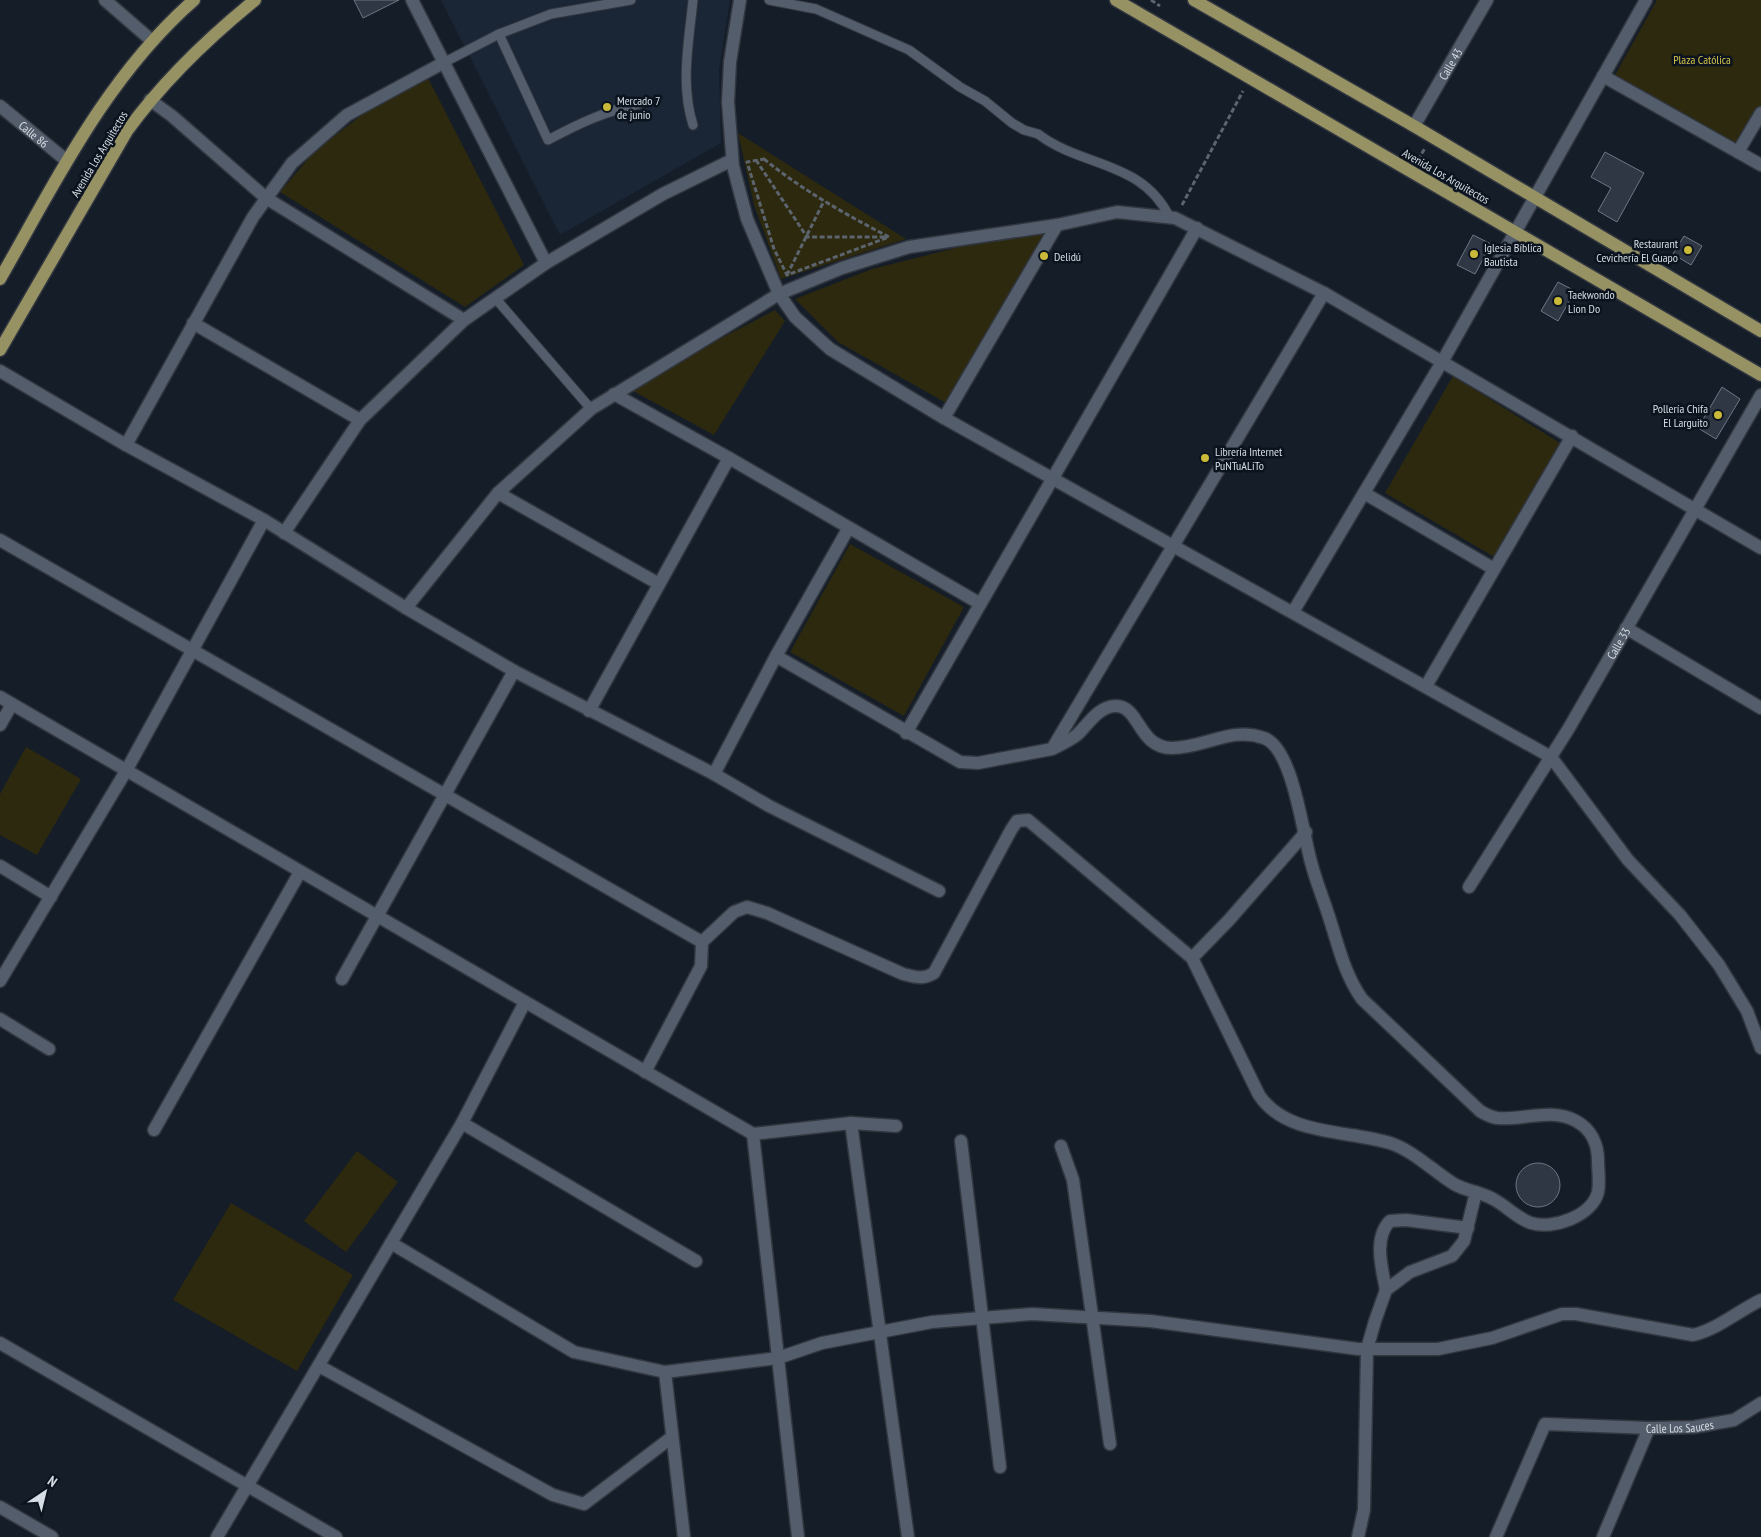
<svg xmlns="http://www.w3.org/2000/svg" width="1761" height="1537" font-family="'PT Sans Narrow',sans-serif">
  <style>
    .built { fill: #1a2636 }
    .green { fill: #2d290f }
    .building { fill: #2e3743; stroke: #6d7785 }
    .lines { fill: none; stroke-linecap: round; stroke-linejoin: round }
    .lane-casing { stroke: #31363f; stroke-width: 11 }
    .street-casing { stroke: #31363f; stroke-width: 15 }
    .primary-casing { stroke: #31363f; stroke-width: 15 }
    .path { stroke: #5c646e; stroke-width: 3; stroke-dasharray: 5 2.5; stroke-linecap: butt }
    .lane { stroke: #535d6b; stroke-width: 9 }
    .street { stroke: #535d6b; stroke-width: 12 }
    .primary { stroke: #969263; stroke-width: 12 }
    .poi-dot { fill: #cbba39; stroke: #0b131e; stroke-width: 2 }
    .labels { text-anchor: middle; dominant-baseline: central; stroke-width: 5; stroke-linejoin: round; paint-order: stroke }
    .park-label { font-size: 12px; fill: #d3c34b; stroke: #0b131e }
    .street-label { font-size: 12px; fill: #d7dde4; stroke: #0b131e }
    .poi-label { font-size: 12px; fill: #d7dde4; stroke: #0b131e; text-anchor: start }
  </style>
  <rect width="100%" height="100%" fill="#141d28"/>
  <path class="built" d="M441,0H730L719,70L721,143L560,235Z"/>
  <g class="green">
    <path d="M1657,0H1761V113L1738,152L1615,75Z"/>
    <path d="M428,78L524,265L465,307L280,192L314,152L368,110Z"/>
    <path d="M738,133L906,239L781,279L754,205Z"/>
    <path d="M1048,231L948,404L838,342L795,299L872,269L963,246Z"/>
    <path d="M775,310L785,321L714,435L633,391L697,351Z"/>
    <path d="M1453,376L1560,443L1557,453L1496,558L1385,493Z"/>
    <path d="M850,544L964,607L904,716L790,652Z"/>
    <path d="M26,747L81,779L37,855L0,835V794Z"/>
    <path d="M357,1151L398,1182L346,1252L304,1221Z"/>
    <path d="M231,1203L353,1275L297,1371L173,1300Z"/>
  </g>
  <g class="building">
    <path d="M354,0H399L363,18Z"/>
    <path d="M1605,152L1644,173L1617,222L1598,211L1611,188L1591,177Z"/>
    <path d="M1473,235L1491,244L1475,274L1457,265Z"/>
    <path d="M1684,236L1702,246L1691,265L1673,254Z"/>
    <path d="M1558,282L1575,291L1558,321L1541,311Z"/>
    <path d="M1722,387L1740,399L1716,439L1698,428Z"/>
    <circle cx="1538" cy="1185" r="22"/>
  </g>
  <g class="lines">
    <g class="lane-casing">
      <g id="lane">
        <path d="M769,0L816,9L909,50L960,87L985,101L1012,123L1024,130L1038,134C1083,168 1142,160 1170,218"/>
        <path d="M499,34L548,140C578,124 605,111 639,104"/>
        <path d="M443,63L499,34L551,14L631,0"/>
        <path d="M693,125C680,84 689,41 693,0"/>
        <path d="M496,299L591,409"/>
      </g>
    </g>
    <g class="street-casing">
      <g id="street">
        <path d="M105,0L151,40"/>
        <path d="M412,0L546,263"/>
        <path d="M740,0L730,62L728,102L733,166L747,219L779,294L795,317L830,349L944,418L1551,757L1628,860L1680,915L1719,965L1747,1011L1761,1048"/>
        <path d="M1603,76L1761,165"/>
        <path d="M150,100L172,116L266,198L464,320"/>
        <path id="s1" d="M0,106L67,161"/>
        <path id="s2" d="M1414,126L1487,0"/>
        <path d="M1738,152L1761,113"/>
        <path d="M193,323L360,420"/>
        <path d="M0,371L126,445L264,520L406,608L514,671L714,774L769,806L939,891"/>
        <path d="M614,394L729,458L979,603"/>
        <path d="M944,418L1057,225"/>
        <path d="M126,445L253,217L292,163L347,115L443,63"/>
        <path d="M498,493L659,584"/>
        <path d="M1364,493L1494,569"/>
        <path d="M284,533L360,420L464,320L546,263L663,194L732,160"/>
        <path d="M0,540L702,942"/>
        <path d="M406,608L498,493L591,409L779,294L842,268L909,247L1057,225L1117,212L1175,218L1324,293L1761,548"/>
        <path d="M1293,612L1442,362L1646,0"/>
        <path d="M1626,628L1761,708"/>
        <path d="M776,656L960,762L978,763L1052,749L1324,293"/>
        <path d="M1426,686L1572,436"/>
        <path d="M0,697L753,1134L851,1123L896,1126"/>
        <path d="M589,711L729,458"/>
        <path d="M0,725L12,704"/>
        <path d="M906,733L1197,228"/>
        <path d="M714,774L776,656L848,529"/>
        <path d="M0,866L51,897"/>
        <path id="s3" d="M1469,887L1569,728L1761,395"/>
        <path d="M1192,958L1229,920L1306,832"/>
        <path d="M342,979L514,671"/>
        <path d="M0,981L126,771L264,520"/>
        <path d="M0,1019L49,1049"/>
        <path d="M645,1072L701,966L702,942L734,912L747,907L767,913L903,974C915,977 923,980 934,973L1011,830L1017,821L1028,820L1192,958L1259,1095C1286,1136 1348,1130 1390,1143C1414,1151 1433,1171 1454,1184C1466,1191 1481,1192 1493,1199C1507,1206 1516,1218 1531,1223C1553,1230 1592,1216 1598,1192C1600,1183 1598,1171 1598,1161C1598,1144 1591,1129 1576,1121C1551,1107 1522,1121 1497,1118C1491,1117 1485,1114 1480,1111L1362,999C1345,975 1339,948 1330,920C1324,900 1316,882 1311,862C1303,835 1293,748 1264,738C1231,726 1205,748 1172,748C1138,748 1140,706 1116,706C1099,706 1089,723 1078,734C1071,740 1060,745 1052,749"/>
        <path d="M462,1123L696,1261"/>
        <path d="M851,1123L908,1537"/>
        <path d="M154,1130L300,872"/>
        <path d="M753,1134L798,1537"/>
        <path d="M961,1141L1000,1467"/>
        <path d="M1061,1146L1073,1180L1110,1444"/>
        <path d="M391,1243L574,1352L665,1372L778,1358L822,1343L932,1322L1032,1314L1150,1321L1358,1349H1438L1492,1338L1562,1314H1576L1693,1335C1718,1329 1738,1311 1761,1300"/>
        <path d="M1386,1290C1382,1269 1373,1238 1390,1221L1406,1220L1468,1228"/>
        <path d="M0,1343L336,1537"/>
        <path d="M319,1366L553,1495L584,1504L672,1437"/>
        <path d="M665,1372L684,1537"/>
        <path d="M0,1507L52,1537"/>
        <path d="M217,1537L462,1123L525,1002"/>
        <path d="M1358,1537L1364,1510L1367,1349L1375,1321L1386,1290L1410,1272L1452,1256L1464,1241L1476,1192"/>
        <path id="s4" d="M1496,1537L1545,1424L1649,1428L1694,1427L1734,1420L1761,1403"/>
        <path d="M1603,1537L1649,1428"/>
      </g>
    </g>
    <g class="primary-casing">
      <g id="primary">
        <path d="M1116,0L1761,375"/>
        <path d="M1194,0L1414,126L1761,331"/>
        <path d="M0,279C56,181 107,76 194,0"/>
        <path d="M0,350L127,131C164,80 207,39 255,0"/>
      </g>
    </g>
    <g class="path">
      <path d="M1151,0L1160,6"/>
      <path d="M764,159C802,190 845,214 889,237L787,275L774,249L747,162Z"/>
      <path d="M756,160L807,237H887"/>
      <path d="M1418,160L1425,148"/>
      <path d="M1182,205L1243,91"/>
      <path d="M787,275L824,201"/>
    </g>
    <use href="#lane" class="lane"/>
    <use href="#street" class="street"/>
    <use href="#primary" class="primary"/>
  </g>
  <g class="poi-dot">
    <circle cx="607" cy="107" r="5"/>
    <circle cx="1688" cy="250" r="5"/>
    <circle cx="1474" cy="254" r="5"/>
    <circle cx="1044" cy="256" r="5"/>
    <circle cx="1558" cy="301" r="5"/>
    <circle cx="1718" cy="415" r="5"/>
    <circle cx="1205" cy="458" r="5"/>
  </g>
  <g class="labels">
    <g class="park-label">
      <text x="1702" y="59">Plaza Católica</text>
    </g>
    <g class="street-label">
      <text stroke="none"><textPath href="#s2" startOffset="72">Calle 43</textPath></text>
      <text stroke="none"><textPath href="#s1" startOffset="44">Calle 86</textPath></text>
      <text transform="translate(99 154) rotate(-59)">Avenida Los Arquitectos</text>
      <text transform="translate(1446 176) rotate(30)">Avenida Los Arquitectos</text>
      <text stroke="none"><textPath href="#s3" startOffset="286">Calle 33</textPath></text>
      <text stroke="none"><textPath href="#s4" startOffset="258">Calle Los Sauces</textPath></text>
    </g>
    <g class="poi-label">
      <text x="617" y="100">Mercado 7<tspan x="617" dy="14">de junio</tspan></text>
      <text x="1678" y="243" text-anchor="end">Restaurant<tspan x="1678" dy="14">Cevichería El Guapo</tspan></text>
      <text x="1484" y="247">Iglesia Bíblica<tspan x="1484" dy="14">Bautista</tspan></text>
      <text x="1054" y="256">Delidú</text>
      <text x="1568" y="294">Taekwondo<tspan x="1568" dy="14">Lion Do</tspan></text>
      <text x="1708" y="408" text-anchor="end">Pollería Chifa<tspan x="1708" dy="14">El Larguito</tspan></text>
      <text x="1215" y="451">Librería Internet<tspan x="1215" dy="14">PuNTuALiTo</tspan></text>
    </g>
  </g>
  <g transform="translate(45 1492) rotate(35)" stroke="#0b131e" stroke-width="4" paint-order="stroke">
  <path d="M0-4L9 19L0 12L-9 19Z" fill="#d7dde4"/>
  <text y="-8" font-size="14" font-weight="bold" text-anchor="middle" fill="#d7dde4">N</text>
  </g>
</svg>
